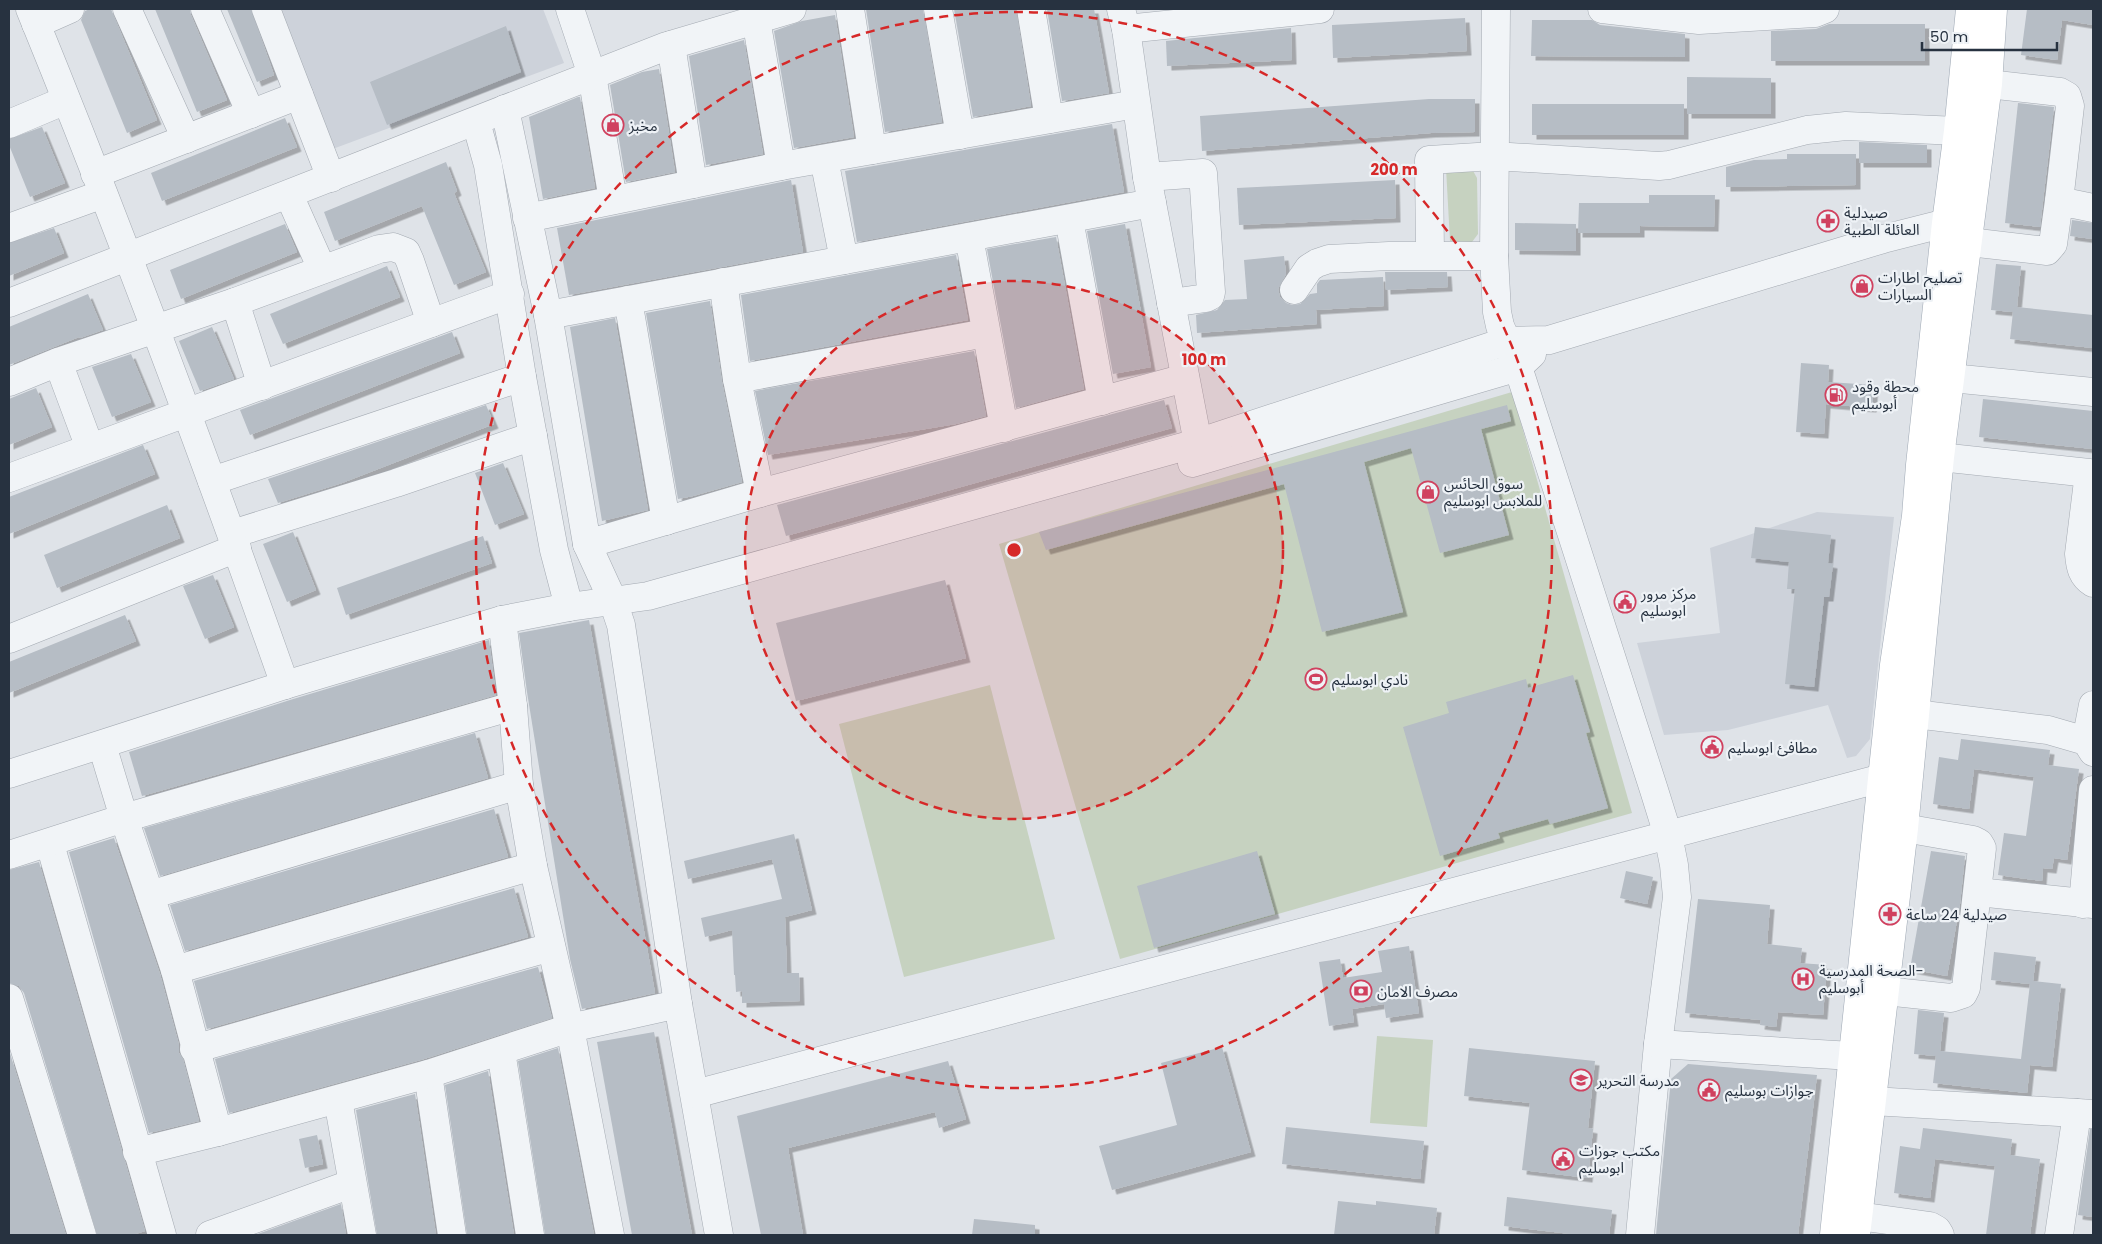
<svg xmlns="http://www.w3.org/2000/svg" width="2102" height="1244" font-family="Poppins,'Noto Sans Arabic',sans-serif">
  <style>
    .built { fill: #cdd2da }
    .green { fill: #c6d2c0 }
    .building { fill: #b6bdc5; filter: url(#shadow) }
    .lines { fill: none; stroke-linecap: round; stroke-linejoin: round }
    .minor-casing { stroke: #a4aab2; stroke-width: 29 }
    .major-casing { stroke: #9ea8b4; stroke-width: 29 }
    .minor { stroke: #f1f4f7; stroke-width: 28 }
    .major { stroke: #fff; stroke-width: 28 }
    .ring { fill: none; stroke: #d62828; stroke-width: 2.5; stroke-dasharray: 9 6 }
    .labels { text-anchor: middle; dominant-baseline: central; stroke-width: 4.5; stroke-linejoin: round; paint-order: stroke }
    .poi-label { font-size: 15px; fill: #273240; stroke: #eef2f6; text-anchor: start }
    .centre { fill: #d62828; stroke: #eef2f6; stroke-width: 2.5 }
    .ring-label { font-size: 15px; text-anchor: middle; font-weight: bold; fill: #d62828; stroke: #eef2f6; stroke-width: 4.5; stroke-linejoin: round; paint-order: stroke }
  </style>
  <defs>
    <filter id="shadow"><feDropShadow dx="4.5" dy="4.5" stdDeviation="0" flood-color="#0004"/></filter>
  </defs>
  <rect width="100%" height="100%" fill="#dfe3e8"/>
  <g class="built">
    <path d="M277,9H543L564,63L330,150Z"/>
    <path d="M1817,512L1894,517L1870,739L1856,756L1847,758L1828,705L1728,730L1664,735L1637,643L1720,633L1710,548Z"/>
  </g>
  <g class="green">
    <path d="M1446,168L1472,169L1477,178L1478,234L1472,242L1450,241Z"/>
    <path d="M1512,392L1632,813L1120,959L999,544Z"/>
    <path d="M990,685L1055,939L904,977L839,724Z"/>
    <path d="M1377,1036L1433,1040L1427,1127L1370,1123Z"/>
  </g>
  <g class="building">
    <path d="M90,9H111L157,120L127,133L81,20L85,11Z"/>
    <path d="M155,9H190L191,15L227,100L197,112Z"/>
    <path d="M227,9H251L274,75L257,82Z"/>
    <path d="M866,9H923L942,122L885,132Z"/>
    <path d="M954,9H1016L1031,106L973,117Z"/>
    <path d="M1047,9H1094L1109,93L1062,101Z"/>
    <path d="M2027,9H2093V25L2062,20L2057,60L2021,55Z"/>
    <path d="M835,15L854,137L794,148L774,31L802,21Z"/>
    <path d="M1465,18L1467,51L1333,58L1332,25Z"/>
    <path d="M1532,20H1592L1600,25L1685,34V57L1531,56Z"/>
    <path d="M1829,24H1925V61H1771V31L1816,29Z"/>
    <path d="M506,26L521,72L387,125L370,82Z"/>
    <path d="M1291,28L1292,60L1167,66L1166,41Z"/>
    <path d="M744,40L763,154L706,165L689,56Z"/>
    <path d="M659,69L675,172L626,182L610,85L642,72Z"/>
    <path d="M1687,77L1771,78V114H1687Z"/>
    <path d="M578,97H580L595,188L543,199L529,117Z"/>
    <path d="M1429,99H1475V132L1431,133L1202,151L1200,116Z"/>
    <path d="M2018,103L2054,107L2040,227L2005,223Z"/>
    <rect x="1532" y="104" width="152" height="31"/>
    <path d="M285,118L297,147L162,201L151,173Z"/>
    <path d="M1112,124L1124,192L857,242L845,171Z"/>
    <path d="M42,127L65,183L30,197L9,145V139Z"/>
    <path d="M1859,142L1927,145V163H1859Z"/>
    <path d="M1787,154H1856V185L1726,187V167L1754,160L1787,159Z"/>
    <path d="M446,162L457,191L454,193L486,272L454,285L422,206L335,241L324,212Z"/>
    <path d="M791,180L803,252L569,295L557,228Z"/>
    <path d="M1395,180L1396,218L1239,225L1237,188Z"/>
    <path d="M1649,195H1715L1714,227L1640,226V233H1578L1579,203H1649Z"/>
    <path d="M2072,220L2093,223V239L2070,236Z"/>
    <path d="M1515,223L1576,224V251L1515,250Z"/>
    <path d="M285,224L297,252L181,299L170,270Z"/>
    <path d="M1125,224L1151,367L1113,374L1087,231Z"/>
    <path d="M54,228L64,253L9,276V243Z"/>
    <path d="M1056,237L1084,389L1016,408L987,249Z"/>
    <path d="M956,255L968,320L750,361L741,295Z"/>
    <path d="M1284,256L1286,274L1278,289L1280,297L1286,303L1292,305L1300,304L1310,294L1317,293V284L1320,280L1383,277L1384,306L1316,310L1317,324L1197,333L1196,315L1217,310L1225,300L1247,299L1244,260Z"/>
    <path d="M1996,264L2021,266L2017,307L2093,315V348L2010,339L2013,312L1991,310Z"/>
    <path d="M387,266L400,297L283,344L270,314Z"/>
    <path d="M1385,272H1447L1448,287L1386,290Z"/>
    <path d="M88,294L103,330L80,338L79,337L9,365V327Z"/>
    <path d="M710,301L722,382L742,482L693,496L678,499L646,313Z"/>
    <path d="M615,318L648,510L602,521L570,327Z"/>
    <path d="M212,327L234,379L200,391L179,341Z"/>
    <path d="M452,332L460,353L250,435L240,410Z"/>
    <path d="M974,351L986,416L956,424L768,455L755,391Z"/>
    <path d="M131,354L151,402L112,417L92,367Z"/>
    <path d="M1801,363L1829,365L1828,382L1874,385L1872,408L1826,404L1824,434L1796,432Z"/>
    <path d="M36,388L52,427L9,445V399Z"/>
    <path d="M1983,399L2093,411V449L1979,437Z"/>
    <path d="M1164,400L1172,428L786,536L777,505Z"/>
    <path d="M486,405L494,424L342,483L278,503L268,479Z"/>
    <path d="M1507,405L1511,421L1481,429L1509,535L1440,553L1411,448L1364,462L1403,612L1322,632L1284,484L1046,550L1039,532Z"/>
    <path d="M143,445L155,474L9,534V497Z"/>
    <path d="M503,463L524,514L495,525L475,473Z"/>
    <path d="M167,505L180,538L57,588L44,555Z"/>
    <path d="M1755,527L1831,535L1828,563L1833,564L1829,597H1824L1814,687L1785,684L1795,589H1787L1789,562L1751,558Z"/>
    <path d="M293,532L316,590L287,602L263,544Z"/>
    <path d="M483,536L492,563L346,615L337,588Z"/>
    <path d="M213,575L234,627L205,639L183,586Z"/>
    <path d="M945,580L966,658L796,701L776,623Z"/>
    <path d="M125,615L136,641L9,693V662Z"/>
    <path d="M589,620L655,993L582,1009L570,959L527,692L519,633Z"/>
    <path d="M489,640L496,695L142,796L129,752L290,700Z"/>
    <path d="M1573,675L1590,732L1586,733L1608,808L1550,824L1548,819L1498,833L1500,838L1440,856L1403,727L1449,713L1446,702L1526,679L1528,688Z"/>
    <path d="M475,733L488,778L160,876L144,828Z"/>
    <path d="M1961,739L2050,750L2048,765L2079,769L2067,860L2054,858L2052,869L2043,868L2042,881L1998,875L2004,833L2026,836L2034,777L1974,769L1969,809L1933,804L1939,757L1958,760Z"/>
    <path d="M494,809L508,857L185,951L170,905Z"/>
    <path d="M794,834L812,910L785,917L787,973H799L800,1001L742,1003V991L736,992L735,975H734L732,930L705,937L701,918L782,899L772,859L688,879L684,861Z"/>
    <path d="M114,838L160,974L179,1045V1053L183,1059L199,1121L149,1133L69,852Z"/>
    <path d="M1257,851L1275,914L1154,948L1137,886Z"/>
    <path d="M1931,851L1965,856L1960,904L1947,976L1910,969Z"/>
    <path d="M39,862L145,1231L132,1235H97L24,993L19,986L9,983V870Z"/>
    <path d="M1626,871L1653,877L1647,904L1620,898Z"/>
    <path d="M514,888L528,937L207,1029L194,981Z"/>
    <path d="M1698,899L1770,905L1767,944L1802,948L1800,963L1827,965L1823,1015L1778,1012L1776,1027L1760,1025L1761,1020L1685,1013Z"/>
    <path d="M1409,946L1419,1013L1386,1018L1384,1004L1352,1009L1354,1022L1329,1026L1319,962L1340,959L1343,978L1382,972L1378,951Z"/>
    <path d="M1994,952L2036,957L2033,981L2061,984L2052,1067L2030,1065L2027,1093L1933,1083L1936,1056L1914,1054L1918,1010L1944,1013L1940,1051L2021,1059L2030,984L1991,980Z"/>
    <path d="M538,967L552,1018L424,1059L229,1113L215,1059Z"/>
    <path d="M654,1032L692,1235H632L597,1042Z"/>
    <path d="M1222,1047L1251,1152L1112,1190L1099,1146L1177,1125L1161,1063Z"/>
    <path d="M558,1048L594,1235H545L518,1061Z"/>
    <path d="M1469,1048L1595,1061L1588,1128L1593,1129L1588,1178L1522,1170L1530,1103L1464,1096Z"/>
    <path d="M9,1050L66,1235H9Z"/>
    <path d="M948,1061L966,1119L939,1128L935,1112L788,1148L803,1235H761L737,1116Z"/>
    <path d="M1688,1064L1817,1075L1798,1235H1656L1671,1079Z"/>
    <path d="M488,1071L514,1235H467L445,1085Z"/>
    <path d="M415,1094L436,1235H377L356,1110Z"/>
    <path d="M1286,1127L1424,1141L1420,1179L1282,1164Z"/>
    <path d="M1923,1128L2012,1139L2010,1155L2040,1159L2030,1235H1986L1995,1166L1935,1159L1930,1198L1894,1193L1900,1146L1920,1149Z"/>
    <path d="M2090,1129H2093V1217L2078,1215Z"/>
    <path d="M317,1135L323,1164L305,1168L299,1139Z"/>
    <path d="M1507,1197L1612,1210L1609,1235H1579L1504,1226Z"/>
    <path d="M1338,1201L1376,1205V1201L1437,1208L1434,1235H1334Z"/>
    <path d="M341,1204L346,1235H255Z"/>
    <path d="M974,1219L1035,1225V1235H972Z"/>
  </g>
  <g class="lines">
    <g class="minor-casing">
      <g id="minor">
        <path d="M30,9C121,232 205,458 285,685"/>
        <path d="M127,9L186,139"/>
        <path d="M205,9L251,114"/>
        <path d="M266,9L331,178"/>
        <path d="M570,9L592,75L613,200"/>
        <path d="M850,9L872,150"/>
        <path d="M938,9L960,135"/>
        <path d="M1031,9L1049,119"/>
        <path d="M1121,9L1126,29L1147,177L1201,459"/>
        <path d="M1496,9L1494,256L1497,312L1500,326L1518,367L1654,790L1668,835L1674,865L1677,897L1658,1044L1640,1235"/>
        <path d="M1602,9L1699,20L1815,13L1825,9"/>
        <path d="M756,19L781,166"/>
        <path d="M36,24L70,9"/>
        <path d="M1126,29L1320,9"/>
        <path d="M671,45L693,184"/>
        <path d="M1988,84L2060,92L2067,96L2070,106L2059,201"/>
        <path d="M505,109L548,315L587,544L613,601L621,625L678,1004L719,1235"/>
        <path d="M476,122L488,165L522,377L554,550L569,607"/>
        <path d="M9,124L66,100"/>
        <path d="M824,159L844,260"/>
        <path d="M95,174L299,95"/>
        <path d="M1147,177L1203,173L1211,292L1210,296L1206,298L1171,303"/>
        <path d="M289,195L322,269"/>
        <path d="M527,218L781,166L1136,104"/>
        <path d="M1069,219L1102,401"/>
        <path d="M9,228L103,194"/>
        <path d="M969,237L1004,428"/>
        <path d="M1969,242L2047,251L2053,244L2059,201L2093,208"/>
        <path d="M1430,255L1429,160L1494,156L1659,166L1669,165L1807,130L1846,126L1958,131"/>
        <path d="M723,282L737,379L760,493"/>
        <path d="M1294,290L1309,268L1317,263L1329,259L1389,256H1494"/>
        <path d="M628,300L666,521"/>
        <path d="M235,302L262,386"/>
        <path d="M9,303L664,47L792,9"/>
        <path d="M548,315L1152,203"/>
        <path d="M58,362L90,448"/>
        <path d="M1951,378L2093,392"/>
        <path d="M737,379L986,333"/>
        <path d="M9,382L58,362L235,302L379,249L393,247L406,252L410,261L431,323"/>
        <path d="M1940,457L2089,473L2079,554C2080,567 2082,576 2093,583"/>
        <path d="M1192,463L1501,372L1518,367L1532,354"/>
        <path d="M9,478L510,294"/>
        <path d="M212,481L522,377"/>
        <path d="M232,534L396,483L533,436"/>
        <path d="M587,544L760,493L1185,378"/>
        <path d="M502,620L513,706L519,785L533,866L570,1028L610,1235"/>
        <path d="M9,639L237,548"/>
        <path d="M1915,714L2048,730L2086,741L2093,752"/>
        <path d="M2086,741L2093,705"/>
        <path d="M102,745L124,818L175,970L218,1132"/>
        <path d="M9,774L285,685L502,620L569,607L648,596L1197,443L1507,341L1549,340L1883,239L1946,223"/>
        <path d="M50,844L162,1235"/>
        <path d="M9,855L124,818L513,706"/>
        <path d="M1978,892L2093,904"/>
        <path d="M150,895L519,785"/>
        <path d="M2083,904L2093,790"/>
        <path d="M175,970L533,866"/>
        <path d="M1885,991L1951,998L1963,994L1966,988L1982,848L1979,843L1973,840L1904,828"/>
        <path d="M9,998L82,1235"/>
        <path d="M1658,1044L1852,1056"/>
        <path d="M194,1049L551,947"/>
        <path d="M501,1051L530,1235"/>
        <path d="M428,1074L452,1235"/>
        <path d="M695,1094L1882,778"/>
        <path d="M338,1100L362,1235"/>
        <path d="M1872,1101L2077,1113"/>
        <path d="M137,1152L218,1132L428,1074L570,1028L678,1004"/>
        <path d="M1858,1216L1930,1226L1937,1230L1940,1235"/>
        <path d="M210,1235L351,1184"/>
        <path d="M2059,1235L2077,1113L2093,1114"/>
      </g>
    </g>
    <g class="major-casing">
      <g id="major">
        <path d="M1834,1235L1894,665L1916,516L1920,465L1946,223L1958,131L1970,9"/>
        <path d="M1856,1235L1904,828L1940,457L1988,84L1993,9"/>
      </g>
    </g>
    <use href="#minor" class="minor"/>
    <use href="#major" class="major"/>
  </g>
  <circle cx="1014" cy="550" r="269" fill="#d62828" fill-opacity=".12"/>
  <g class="ring">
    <circle cx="1014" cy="550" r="269"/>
    <circle cx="1014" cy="550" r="538"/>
  </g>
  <defs>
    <g id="shop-ring" transform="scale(1.125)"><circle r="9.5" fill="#eef2f6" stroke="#d0415f" stroke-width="1.5"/><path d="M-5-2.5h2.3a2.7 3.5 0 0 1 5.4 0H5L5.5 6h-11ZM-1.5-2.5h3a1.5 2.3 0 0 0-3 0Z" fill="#d0415f"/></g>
    <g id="pharmacy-ring" transform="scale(1.125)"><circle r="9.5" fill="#eef2f6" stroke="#d0415f" stroke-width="1.5"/><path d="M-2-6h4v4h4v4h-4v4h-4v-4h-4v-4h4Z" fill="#d0415f"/></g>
    <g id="fuel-ring" transform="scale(1.125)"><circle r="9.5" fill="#eef2f6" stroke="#d0415f" stroke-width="1.5"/><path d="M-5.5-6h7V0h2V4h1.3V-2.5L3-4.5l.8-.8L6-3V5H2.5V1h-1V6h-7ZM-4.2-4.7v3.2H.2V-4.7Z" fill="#d0415f"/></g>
    <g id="civic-ring" transform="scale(1.125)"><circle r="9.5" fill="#eef2f6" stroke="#d0415f" stroke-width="1.5"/><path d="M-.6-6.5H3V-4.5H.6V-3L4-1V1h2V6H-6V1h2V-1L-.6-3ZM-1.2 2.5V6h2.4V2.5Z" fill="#d0415f"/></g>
    <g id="stadium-ring" transform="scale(1.125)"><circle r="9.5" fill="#eef2f6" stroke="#d0415f" stroke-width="1.5"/><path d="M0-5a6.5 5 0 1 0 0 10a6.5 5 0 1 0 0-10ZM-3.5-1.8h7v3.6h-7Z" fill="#d0415f"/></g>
    <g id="hospital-ring" transform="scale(1.125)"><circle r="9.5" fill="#eef2f6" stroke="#d0415f" stroke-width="1.5"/><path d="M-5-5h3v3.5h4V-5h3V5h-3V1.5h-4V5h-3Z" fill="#d0415f"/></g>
    <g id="bank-ring" transform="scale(1.125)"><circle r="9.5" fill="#eef2f6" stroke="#d0415f" stroke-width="1.5"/><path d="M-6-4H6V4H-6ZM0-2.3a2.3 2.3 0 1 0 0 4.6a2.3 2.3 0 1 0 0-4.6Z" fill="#d0415f"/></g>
    <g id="school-ring" transform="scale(1.125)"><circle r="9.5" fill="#eef2f6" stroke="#d0415f" stroke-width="1.5"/><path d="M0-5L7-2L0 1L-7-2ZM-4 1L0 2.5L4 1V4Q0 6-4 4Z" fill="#d0415f"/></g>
  </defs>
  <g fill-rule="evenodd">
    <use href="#shop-ring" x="613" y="125"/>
    <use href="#pharmacy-ring" x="1828" y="221"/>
    <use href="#shop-ring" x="1862" y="286"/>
    <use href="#fuel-ring" x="1836" y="395"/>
    <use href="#shop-ring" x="1428" y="492"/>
    <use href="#civic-ring" x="1625" y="602"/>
    <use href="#stadium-ring" x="1316" y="679"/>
    <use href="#civic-ring" x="1712" y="747"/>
    <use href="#pharmacy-ring" x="1890" y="914"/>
    <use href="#hospital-ring" x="1803" y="979"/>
    <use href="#bank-ring" x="1361" y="991"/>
    <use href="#school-ring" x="1581" y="1080"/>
    <use href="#civic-ring" x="1709" y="1090"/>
    <use href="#civic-ring" x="1563" y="1159"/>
  </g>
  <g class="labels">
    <g class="poi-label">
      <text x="629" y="125">مخبز</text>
      <text x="1844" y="212">صيدلية<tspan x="1844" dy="17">العائلة الطبية</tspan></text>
      <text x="1878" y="277">تصليح اطارات<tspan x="1878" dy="17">السيارات</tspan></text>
      <text x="1852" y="386">محطة وقود<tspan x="1852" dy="17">أبوسليم</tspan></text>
      <text x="1444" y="483">سوق الحائس<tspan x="1444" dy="17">للملابس ابوسليم</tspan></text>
      <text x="1641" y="593">مركز مرور<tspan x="1641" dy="17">ابوسليم</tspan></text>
      <text x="1332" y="679">نادي ابوسليم</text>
      <text x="1728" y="747">مطافئ ابوسليم</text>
      <text x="1906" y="914">صيدلية 24 ساعة</text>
      <text x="1819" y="970">الصحة المدرسية-<tspan x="1819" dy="17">أبوسليم</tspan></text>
      <text x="1377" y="991">مصرف الامان</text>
      <text x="1597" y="1080">مدرسة التحرير</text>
      <text x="1725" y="1090">جوازات بوسليم</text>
      <text x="1579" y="1150">مكتب جوزات<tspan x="1579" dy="17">ابوسليم</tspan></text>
    </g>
  </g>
  <circle cx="1014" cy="550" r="8" class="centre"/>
  <g class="ring-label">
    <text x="1394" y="175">200 m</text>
    <text x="1204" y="365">100 m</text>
  </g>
  <rect width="2102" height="1244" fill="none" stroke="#273240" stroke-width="20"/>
  <path d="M1922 42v8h135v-8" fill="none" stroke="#273240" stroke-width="2.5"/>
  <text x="1930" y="42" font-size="15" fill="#273240" stroke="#eef2f6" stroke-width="4" paint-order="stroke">50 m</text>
</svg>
